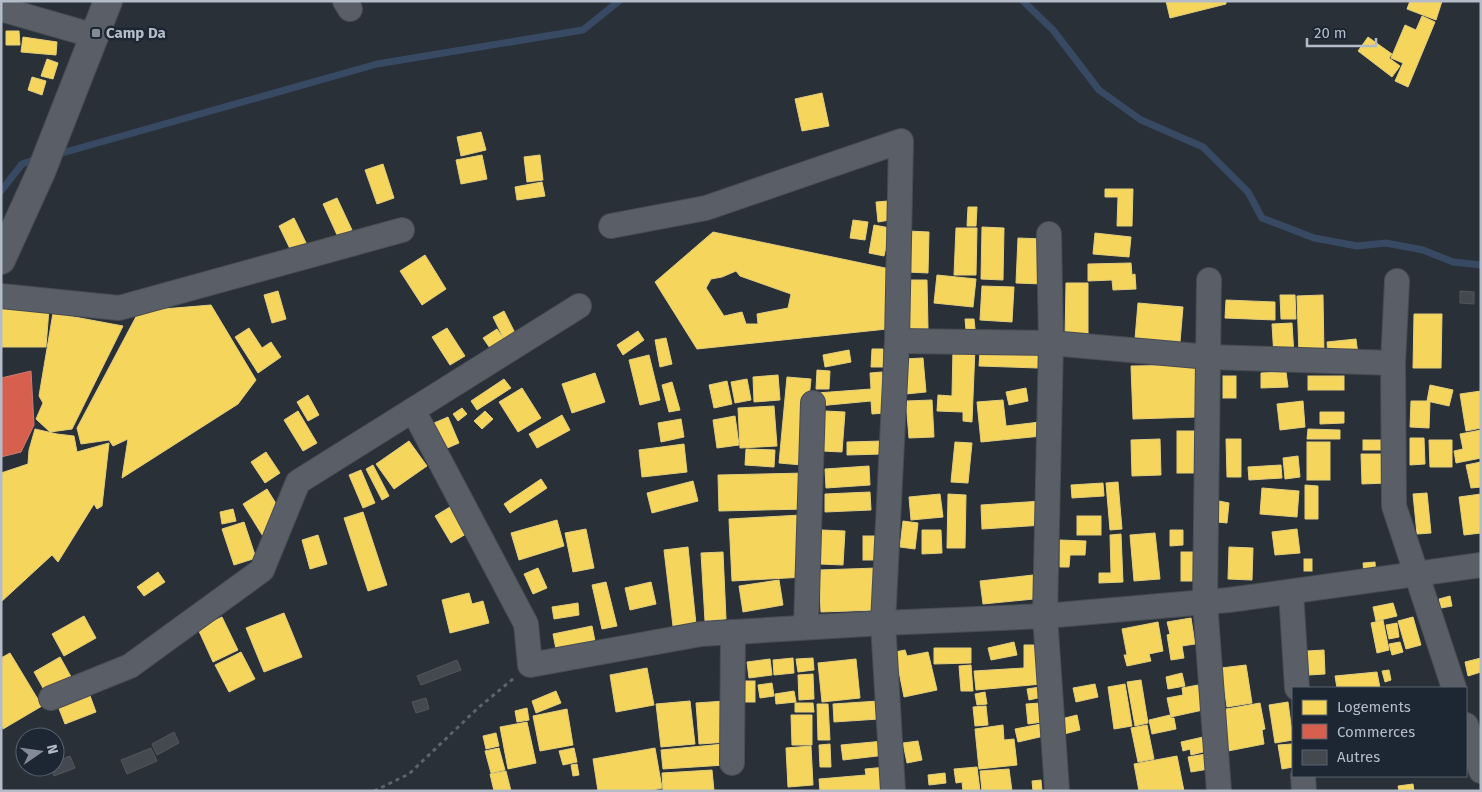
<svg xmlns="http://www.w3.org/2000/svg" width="1482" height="792" font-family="'Fira Sans',sans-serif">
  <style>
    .homes { fill: #f6d55c; stroke: #e2ce7d; fill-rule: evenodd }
    .shops { fill: #d6604d; stroke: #cc7c72 }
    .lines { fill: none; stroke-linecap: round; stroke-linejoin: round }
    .stream { stroke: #384963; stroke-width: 7 }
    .building { fill: #444950; stroke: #52575f }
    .minor-casing { stroke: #484c53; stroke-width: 26 }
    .tertiary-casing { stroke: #484c53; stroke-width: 30 }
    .path { stroke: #5d636a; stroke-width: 3; stroke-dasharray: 4 4; stroke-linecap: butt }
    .minor { stroke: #5a5e66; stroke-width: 24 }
    .tertiary { stroke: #5a5e66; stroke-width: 28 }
    .poi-dot { fill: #848b96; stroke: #1d2633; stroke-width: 2 }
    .labels { text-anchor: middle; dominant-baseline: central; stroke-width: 5; stroke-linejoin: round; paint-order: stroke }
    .poi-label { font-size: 15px; font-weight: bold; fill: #b4bcc9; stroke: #1d2633; text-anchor: start }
  </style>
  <rect width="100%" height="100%" fill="#2a3038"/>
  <g class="homes">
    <path d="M1166,1H1226V4L1170,18Z"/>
    <path d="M1410,1H1442L1436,20L1407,9Z"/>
    <path d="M1422,16L1435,22L1408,87L1395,81L1403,63L1391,58L1405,25L1416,30Z"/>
    <path d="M6,31H19L20,45H6Z"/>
    <path d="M23,37L57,42L56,55L21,52Z"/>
    <path d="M1368,37L1392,54L1389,58L1400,66L1392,77L1358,51Z"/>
    <path d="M47,59L58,63L53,79L41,76Z"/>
    <path d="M32,77L46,81L42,95L28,90Z"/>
    <path d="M822,93L829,126L802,131L795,99Z"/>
    <path d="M481,132L486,150L461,156L457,137Z"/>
    <path d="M482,155L487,179L461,184L456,160Z"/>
    <path d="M540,155L543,180L527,182L524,157Z"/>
    <path d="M383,164L394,198L377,204L365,170Z"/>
    <path d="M542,182L545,196L517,200L515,187Z"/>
    <path d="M1105,189H1133L1132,226H1117L1118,197H1105Z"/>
    <path d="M337,198L352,230L338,237L323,204Z"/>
    <path d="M888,201L890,220L878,222L876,202Z"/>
    <path d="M968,207H977L976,226H967Z"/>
    <path d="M294,218L308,247L293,255L279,226Z"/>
    <path d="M853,220L868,222L865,240L850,238Z"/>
    <path d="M874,225L890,228L884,256L869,253Z"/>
    <path d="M982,227L1004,228L1003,280L981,279Z"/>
    <path d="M956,228H977L976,275H954Z"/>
    <path d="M908,231L929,232L928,273L907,272Z"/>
    <path d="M713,232L890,269L887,329L697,349L655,282ZM736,271L740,276L791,294L788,308L757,314L758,324H746L742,312L724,316L706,288L711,279L722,277Z"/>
    <path d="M1095,233L1131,237L1129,257L1093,254Z"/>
    <path d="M1018,238L1044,239L1043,284L1016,283Z"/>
    <path d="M425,255L446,289L422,305L400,271Z"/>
    <path d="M1131,263L1132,275L1135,274L1136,289L1113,290L1112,280L1088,281V264Z"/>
    <path d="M937,275L976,279L973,307L934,303Z"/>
    <path d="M904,280H927L928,329H905Z"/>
    <path d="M1066,283H1088V339L1065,338Z"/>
    <path d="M982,286L1014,287L1012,322L980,320Z"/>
    <path d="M278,291L286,319L272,323L264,295Z"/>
    <path d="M1280,295H1295L1296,319H1281Z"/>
    <path d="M1323,295L1324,354L1299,355L1297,296Z"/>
    <path d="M1226,300L1275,302V320L1225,318Z"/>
    <path d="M1138,303L1183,307L1180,342L1135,339Z"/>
    <path d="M211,305L256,380L238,404L122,478L128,439L113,446L109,440L81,444L77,428L139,311Z"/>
    <path d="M1,309H49L46,347H1Z"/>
    <path d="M504,311L515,333L504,339L493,317Z"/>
    <path d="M53,313L123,326L72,429L50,432L36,419L43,403L39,396Z"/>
    <path d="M1414,314H1442L1441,368H1413Z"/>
    <path d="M965,319H974L975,329L966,330Z"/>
    <path d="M1292,323L1294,356L1274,357L1272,324Z"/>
    <path d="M249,328L262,348L271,342L281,357L258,373L235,337Z"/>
    <path d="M447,328L465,356L450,365L432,337Z"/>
    <path d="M497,329L506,342L492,351L483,338Z"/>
    <path d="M638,331L644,340L623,355L617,345Z"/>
    <path d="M666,338L672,364L660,367L655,340Z"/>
    <path d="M1356,339L1358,355L1328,358L1327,342Z"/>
    <path d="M953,348H975L972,422L963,421V412L937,411L938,395L952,396Z"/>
    <path d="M872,349H883V367H871Z"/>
    <path d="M849,350L851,362L825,367L823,355Z"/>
    <path d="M980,351L1039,353L1038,368L979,366Z"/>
    <path d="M649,355L660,400L640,405L629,360Z"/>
    <path d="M923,358L926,392L906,394L904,359Z"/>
    <path d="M1197,365L1198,417L1133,419L1131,366Z"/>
    <path d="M817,370L830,371L829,389H816Z"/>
    <path d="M882,372L885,413L872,414L871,401L818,406L817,393L871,389L870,373Z"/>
    <path d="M1286,372L1288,387L1261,388V373Z"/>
    <path d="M595,373L605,402L572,413L562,384Z"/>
    <path d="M778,375L780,400L754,402L753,377Z"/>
    <rect x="1223" y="376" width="13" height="22"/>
    <rect x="1308" y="376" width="36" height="14"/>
    <path d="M787,377L811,379L802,465L779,463Z"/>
    <path d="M504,379L511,388L477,410L471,401Z"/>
    <path d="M747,379L751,400L735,403L731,382Z"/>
    <path d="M727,381L732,404L714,408L709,385Z"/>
    <path d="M672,382L680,410L669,412L662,385Z"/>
    <path d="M1430,385L1453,390L1449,406L1427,401Z"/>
    <path d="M522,388L541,418L518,432L499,402Z"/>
    <path d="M1026,388L1028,401L1009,405L1006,392Z"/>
    <path d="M1481,391V428L1466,431L1460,394Z"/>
    <path d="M308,395L319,415L308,421L297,402Z"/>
    <path d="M932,400L934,437L909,438L906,401Z"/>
    <path d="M1003,400L1006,426L1040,422L1042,436L981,442L977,402Z"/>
    <path d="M1303,401L1305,427L1280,430L1277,404Z"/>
    <path d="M1411,401H1430L1429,428L1410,427Z"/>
    <path d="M774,406L777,446L740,448L738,408Z"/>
    <path d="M462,408L467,414L458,421L453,414Z"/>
    <path d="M298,411L317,443L303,451L284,420Z"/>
    <path d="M485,411L493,419L482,429L474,421Z"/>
    <path d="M825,411L845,412L842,452L822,451Z"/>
    <path d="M1320,412H1344V423L1320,424Z"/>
    <path d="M562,415L570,430L537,448L529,434Z"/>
    <path d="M735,416L739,445L717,448L713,420Z"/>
    <path d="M448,417L459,443L445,449L434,423Z"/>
    <path d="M681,419L684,437L661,442L658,423Z"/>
    <path d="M35,429L57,434L74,436L77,452L109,443L102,506L97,509L94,504L58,562L52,555L1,602V473L28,464L29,450Z"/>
    <path d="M1308,429L1340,430V439H1307Z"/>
    <path d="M1481,430V458L1456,463L1454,451L1463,449L1460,434Z"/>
    <rect x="1177" y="431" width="20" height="42"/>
    <path d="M1410,438H1424L1425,464L1410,465Z"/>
    <path d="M1160,439L1161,475L1132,476L1131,440Z"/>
    <path d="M1226,439H1241V477H1227Z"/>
    <rect x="1363" y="440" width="21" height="10"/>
    <path d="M1429,440H1452V467H1430Z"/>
    <path d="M409,441L427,466L394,489L376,464Z"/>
    <path d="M883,441V454L847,455V442Z"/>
    <path d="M955,442L972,443L968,483L951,482Z"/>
    <rect x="1307" y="442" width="23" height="38"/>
    <path d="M684,444L687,472L642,477L639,450Z"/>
    <path d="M746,449L775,450L774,467L745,465Z"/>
    <path d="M266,452L280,473L265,483L251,462Z"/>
    <path d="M1361,454H1386L1387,483L1362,484Z"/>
    <path d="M1298,456L1300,477L1285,479L1283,458Z"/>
    <path d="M1481,462V487L1471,488L1466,465Z"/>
    <path d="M373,465L389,496L382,500L366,469Z"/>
    <path d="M1281,465L1282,478L1249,480L1248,467Z"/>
    <path d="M869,466L870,485L826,488L825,469Z"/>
    <path d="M361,470L375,503L363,508L349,475Z"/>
    <path d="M806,473L807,509L719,511L718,475Z"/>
    <path d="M541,479L547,488L510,513L504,504Z"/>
    <path d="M693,481L698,501L652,513L647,493Z"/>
    <path d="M1118,482L1122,529L1110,530L1106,483Z"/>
    <path d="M1103,483L1104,496L1072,498L1071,485Z"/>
    <path d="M1305,485L1318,486V519H1305Z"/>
    <path d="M1262,488L1299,491L1297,517L1260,514Z"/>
    <path d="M267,489L288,523L264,538L243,504Z"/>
    <path d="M870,492L871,510L825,512V494Z"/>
    <path d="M1427,493L1431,533L1417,534L1413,494Z"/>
    <path d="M940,494L943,517L911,520L909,497Z"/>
    <path d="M948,494L966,495L965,548H947Z"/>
    <path d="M1481,494V533L1464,535L1459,497Z"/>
    <path d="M1042,501L1044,525L982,529L981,505Z"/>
    <path d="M1219,501L1229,503L1227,523L1217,522Z"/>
    <path d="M450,507L466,534L451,543L435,516Z"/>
    <path d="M233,509L236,521L222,524L220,512Z"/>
    <path d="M363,512L387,585L368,591L344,518Z"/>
    <path d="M801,515L805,577L732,581L729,519Z"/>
    <rect x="1077" y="516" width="24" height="19"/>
    <path d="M557,520L564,546L519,560L511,533Z"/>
    <path d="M903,521L918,523L915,549L900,547Z"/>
    <path d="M244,522L256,558L234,565L222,529Z"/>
    <path d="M586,529L594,568L573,572L565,533Z"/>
    <path d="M1297,529L1300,553L1275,555L1272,532Z"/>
    <path d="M822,530L845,531L843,565L820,564Z"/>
    <path d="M922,530H941L942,553L922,554Z"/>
    <path d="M1170,530H1183V545L1170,546Z"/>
    <path d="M1155,533L1160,579L1134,581L1130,535Z"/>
    <path d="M1121,534L1123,582L1099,583V573H1111L1110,535Z"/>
    <path d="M318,535L327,564L310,569L302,540Z"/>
    <rect x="863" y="536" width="19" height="24"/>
    <path d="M1060,540L1086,541L1085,555H1070L1069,567H1060Z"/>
    <path d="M688,547L696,624L673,626L664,550Z"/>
    <path d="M1229,547L1253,548L1252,580L1228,579Z"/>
    <path d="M723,552L726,619L705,621L701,553Z"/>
    <rect x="1181" y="552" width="15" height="29"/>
    <rect x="1304" y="559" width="8" height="12"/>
    <path d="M1375,562L1376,575H1364L1363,563Z"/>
    <path d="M538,568L547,588L533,594L524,574Z"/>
    <path d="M877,568L879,610L821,612L819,570Z"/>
    <path d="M158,572L165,582L144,596L137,587Z"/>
    <path d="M1042,574L1044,598L983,604L980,581Z"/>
    <path d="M779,580L783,605L743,612L739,586Z"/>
    <path d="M606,582L617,626L602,629L592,585Z"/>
    <path d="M651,582L656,604L630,610L625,588Z"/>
    <path d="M469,593L472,604L483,601L489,623L450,633L442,600Z"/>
    <path d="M1450,596L1452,606L1441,608L1439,599Z"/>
    <path d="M578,603L579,615L554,619L552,607Z"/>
    <path d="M1393,603L1397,616L1376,621L1373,607Z"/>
    <path d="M284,613L302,657L264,672L246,628Z"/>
    <path d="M84,616L96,638L64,656L52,634Z"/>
    <path d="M222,617L238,650L213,662L198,629Z"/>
    <path d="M1413,617L1421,645L1406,649L1398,621Z"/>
    <path d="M1191,618L1195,644L1182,646L1184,658L1171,660L1167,635L1170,634L1167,622Z"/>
    <path d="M1383,620L1389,650L1377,653L1371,623Z"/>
    <path d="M1158,622L1163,651L1149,654L1151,661L1127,666L1124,655H1127L1122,629Z"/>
    <path d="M1397,623L1399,637L1389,639L1386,625Z"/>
    <path d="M592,626L595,641L556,649L553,634Z"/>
    <path d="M1014,642L1017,655L991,660L988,648Z"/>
    <path d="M1400,642L1403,652L1392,655L1389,644Z"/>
    <path d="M1024,645H1039L1042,684L976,690L974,671L1024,668Z"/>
    <path d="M934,648H971V663L934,664Z"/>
    <path d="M905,650L907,656L928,652L937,690L904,697L895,652Z"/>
    <path d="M1324,650L1325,674L1309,675L1307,651Z"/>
    <path d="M241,652L255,679L229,692L215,665Z"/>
    <path d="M10,653L42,706L3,729L1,725V658Z"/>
    <path d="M60,657L74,682L48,697L34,672Z"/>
    <path d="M793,658L794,673L774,675L773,660Z"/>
    <path d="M813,658L814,670L798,672L796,659Z"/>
    <path d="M1481,658V672L1468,676L1465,662Z"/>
    <path d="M770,659L772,675L749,678L747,662Z"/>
    <path d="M856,659L860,698L822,702L818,663Z"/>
    <path d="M971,665L973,691H961L959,666Z"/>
    <path d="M1246,665L1252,703L1227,707L1221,668Z"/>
    <path d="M647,668L654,705L616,712L610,675Z"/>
    <path d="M1389,670L1391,680L1385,682L1382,671Z"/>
    <path d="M1377,672L1380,688H1337L1335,676Z"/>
    <path d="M1182,673L1185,686L1168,689L1166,677Z"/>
    <path d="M813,674L814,699L799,700L798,675Z"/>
    <path d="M1141,680L1148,723L1135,726L1127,682Z"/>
    <rect x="742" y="681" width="13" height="21"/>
    <path d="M772,683L774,696L760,698L758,685Z"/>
    <path d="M1095,684L1098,697L1076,702L1073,688Z"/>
    <path d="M1125,684L1132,726L1114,729L1108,687Z"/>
    <path d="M1198,685L1203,710L1171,717L1167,698L1183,695L1182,688Z"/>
    <path d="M1040,687L1042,697L1029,700L1027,689Z"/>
    <path d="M556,691L561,703L536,713L532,701Z"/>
    <path d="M794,691L796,702L776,704L775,694Z"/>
    <path d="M985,692L987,704L977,705L975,694Z"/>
    <path d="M89,693L96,712L65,724L58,706Z"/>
    <path d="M690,701L695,744L661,747L656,704Z"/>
    <path d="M725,701L728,742L699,744L696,703Z"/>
    <path d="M878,701L879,719L834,722L833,704Z"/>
    <path d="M1288,702L1293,740L1275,743L1269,705Z"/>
    <path d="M795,703H813L814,712H795Z"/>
    <path d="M1040,703L1042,722L1028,724L1026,704Z"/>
    <path d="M1260,703L1265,729L1262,730L1264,744L1228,751L1221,710Z"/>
    <path d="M817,704H828L830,740H818Z"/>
    <path d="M986,706L988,725L975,726L973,707Z"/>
    <path d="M527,708L529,720L517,722L515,711Z"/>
    <path d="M567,709L573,745L540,751L533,716Z"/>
    <path d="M791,715H812V745H792Z"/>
    <path d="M1077,715L1080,730L1064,734L1061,719Z"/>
    <path d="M1170,715L1171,718H1174L1176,729L1152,734L1149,720Z"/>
    <path d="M527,722L536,763L508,769L500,727Z"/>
    <path d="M1041,724L1044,736L1018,742L1015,729Z"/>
    <path d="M1003,725L1004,740L1014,739L1017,765L979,769L975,729Z"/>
    <path d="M1147,725L1154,759L1138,762L1131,728Z"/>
    <path d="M496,733L499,746L486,749L483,736Z"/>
    <path d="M1203,737L1207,751L1191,755L1190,749L1183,751L1181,742Z"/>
    <path d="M884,741L886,755L843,760L841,745Z"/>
    <path d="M918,741L922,760L907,763L903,743Z"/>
    <path d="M724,744L725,765L663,769L661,750Z"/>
    <path d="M830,744L831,767H820L819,745Z"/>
    <path d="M1292,744L1293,767L1282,769L1278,745Z"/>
    <path d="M811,746L813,785L788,787L786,748Z"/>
    <path d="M499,748L505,770L491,773L485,751Z"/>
    <path d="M574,748L577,762L563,765L559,751Z"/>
    <path d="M655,748L662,788L648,791H598L593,759Z"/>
    <path d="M1206,754L1209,769L1191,772L1188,757Z"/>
    <path d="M1177,756L1184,791H1139L1134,764Z"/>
    <path d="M577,764L579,775L573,776L571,765Z"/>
    <path d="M887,767L889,791H820L819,779L866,775L865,769Z"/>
    <path d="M977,767L980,791H963L962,782L956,783L954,769Z"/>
    <path d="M1009,769L1012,791H982L980,771Z"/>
    <path d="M712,770L714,791H663L662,773Z"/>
    <path d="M506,771L511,791H494L490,774Z"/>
    <path d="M945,773L946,783L929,785L928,775Z"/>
    <path d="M1041,780L1042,791H1033L1032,781Z"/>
    <path d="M1413,784L1414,791H1399L1398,786Z"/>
  </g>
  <path class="shops" d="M31,371L34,425L21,452L1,457V378Z"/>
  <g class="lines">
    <g class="stream">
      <path d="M1023,1L1053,30L1099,90L1141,120L1203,147L1248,192L1262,218L1314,238L1357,246L1386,243L1423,250L1453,262L1481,265"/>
      <path d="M55,155L377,64L583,30L619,1"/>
      <path d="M1,191L22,164L37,159"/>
    </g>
  </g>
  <g class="building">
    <path d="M1460,291L1474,292V304L1460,303Z"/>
    <path d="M457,660L461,670L421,685L417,676Z"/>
    <path d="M426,698L429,709L416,713L412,702Z"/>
    <path d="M174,732L179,743L157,755L152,744Z"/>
    <path d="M151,748L157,761L127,774L121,760Z"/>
    <path d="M70,756L75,768L54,776L50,767H55V762Z"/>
  </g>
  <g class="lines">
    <g class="minor-casing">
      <g id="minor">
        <path d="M345,1L350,9"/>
        <path d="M1,9L95,36"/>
        <path d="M611,226L706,208L901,141L897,341L883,623L893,791"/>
        <path d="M1049,234L1051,343L1045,616L1057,791"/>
        <path d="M1209,280L1205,602L1219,791"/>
        <path d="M1397,281L1393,363L1394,506L1454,688"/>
        <path d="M1,296L119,308L402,230"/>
        <path d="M897,341L1051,343L1209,357L1393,363"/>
        <path d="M413,410L526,624L530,665L701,634L883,623L1045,616L1229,600L1481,565"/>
        <path d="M1291,592L1297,688"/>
        <path d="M806,627L813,403"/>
        <path d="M51,698L130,666L262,570L298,482L579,306"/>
        <path d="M1466,725L1481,771"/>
        <path d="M732,763L733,632"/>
        <path d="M1303,776L1304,791"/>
      </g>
    </g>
    <g class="tertiary-casing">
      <path id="tertiary" d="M1,260L41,172L108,1"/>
    </g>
    <path class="path" d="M374,791L409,774L478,708L514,678"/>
    <use href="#minor" class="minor"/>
    <use href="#tertiary" class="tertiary"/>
  </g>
  <rect class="poi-dot" x="91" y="28" width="10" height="10" rx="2.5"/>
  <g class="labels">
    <g class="poi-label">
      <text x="106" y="33">Camp Da</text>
    </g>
  </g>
  <rect width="1482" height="792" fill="none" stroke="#b4bcc9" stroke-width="5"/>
  <rect x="1292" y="687" width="175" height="90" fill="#1d2633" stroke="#59626f"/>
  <rect x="1302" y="700" width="25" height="15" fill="#f6d55c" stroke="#59626f"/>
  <text x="1337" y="712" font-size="15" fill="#b4bcc9">Logements</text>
  <rect x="1302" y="724" width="25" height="15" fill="#d6604d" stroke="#59626f"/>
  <text x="1337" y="737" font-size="15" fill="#b4bcc9">Commerces</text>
  <rect x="1302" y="750" width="25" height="15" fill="#444950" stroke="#59626f"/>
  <text x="1337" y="762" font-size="15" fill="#b4bcc9">Autres</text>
  <g transform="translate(40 752) rotate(77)"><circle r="24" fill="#1d2633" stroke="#59626f"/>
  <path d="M0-4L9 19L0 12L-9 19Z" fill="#848b96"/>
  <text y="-8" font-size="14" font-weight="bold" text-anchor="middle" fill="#b4bcc9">N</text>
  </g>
  <path d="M1307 38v8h69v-8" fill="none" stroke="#b4bcc9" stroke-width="2.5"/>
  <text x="1314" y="38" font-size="15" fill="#b4bcc9" stroke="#1d2633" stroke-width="4" paint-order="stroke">20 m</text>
</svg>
